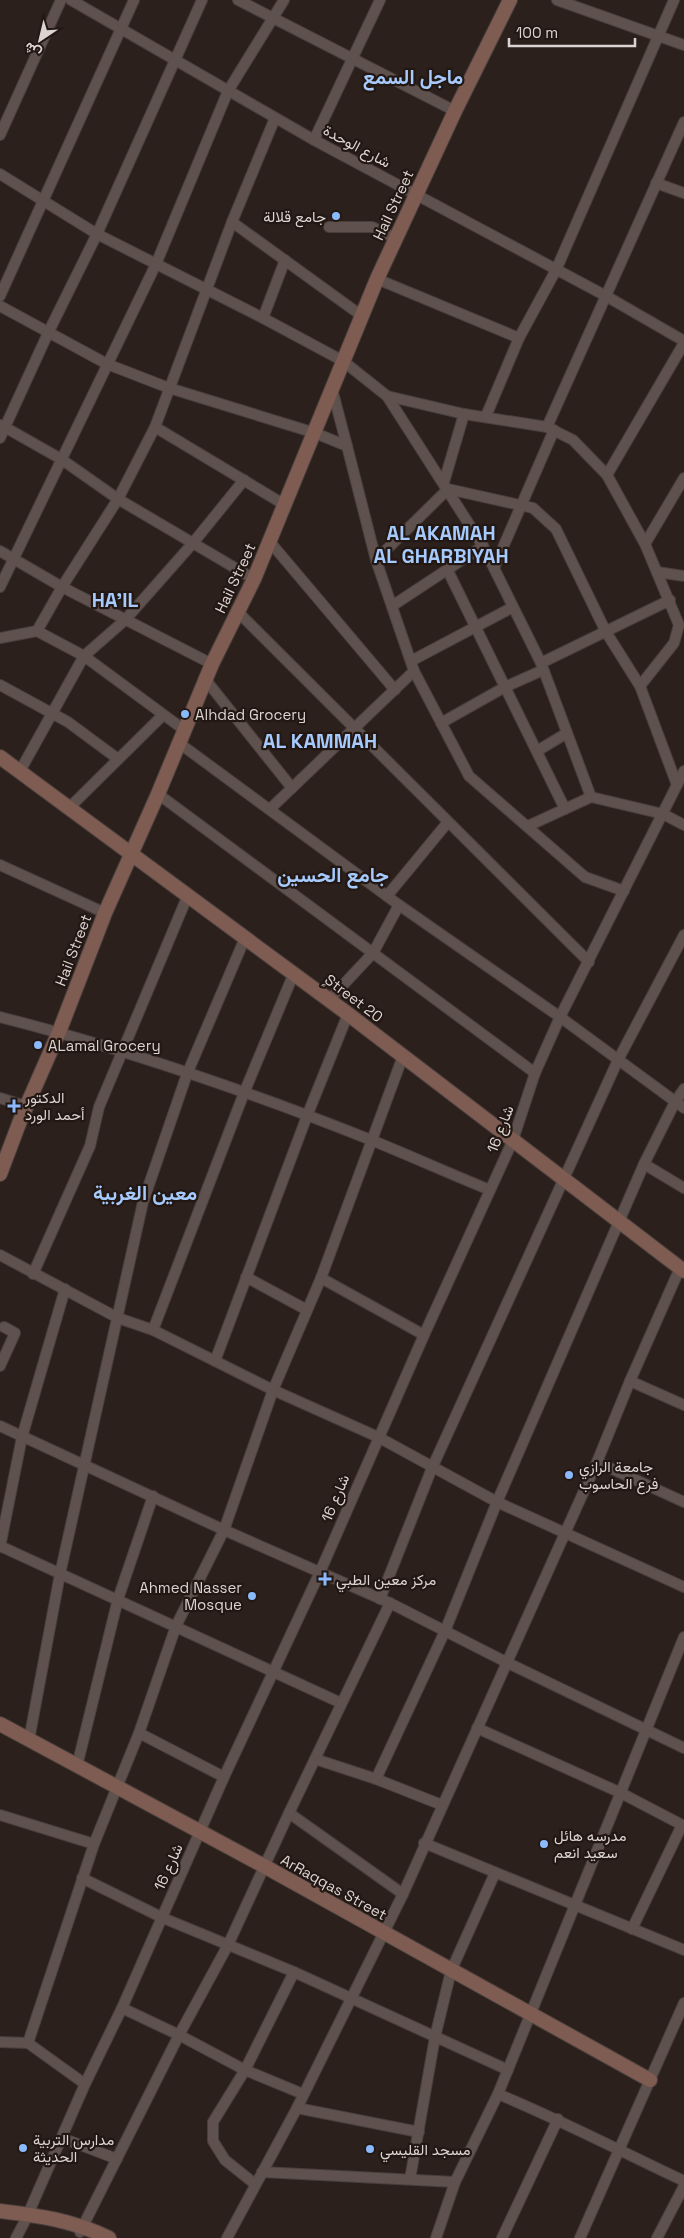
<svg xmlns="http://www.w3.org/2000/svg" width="684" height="2238" font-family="'Space Grotesk',Vazirmatn,sans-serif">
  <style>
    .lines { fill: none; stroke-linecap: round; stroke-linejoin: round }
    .street-casing { stroke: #483f3c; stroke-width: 12 }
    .secondary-casing { stroke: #483f3c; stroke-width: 16 }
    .street { stroke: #5f514d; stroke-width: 10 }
    .secondary { stroke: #7e5c52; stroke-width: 14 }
    .poi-dot { fill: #8abafc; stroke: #221713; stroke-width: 2 }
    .labels { text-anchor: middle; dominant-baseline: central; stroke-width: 4.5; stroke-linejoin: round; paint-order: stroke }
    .street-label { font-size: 15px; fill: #dcd4d1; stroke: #221713 }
    .poi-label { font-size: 15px; fill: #dcd4d1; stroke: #221713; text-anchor: start }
    .district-label { font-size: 20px; font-weight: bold; fill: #a6cafc; stroke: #221713 }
  </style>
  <rect width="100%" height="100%" fill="#2c201d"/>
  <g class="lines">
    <g class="street-casing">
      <g id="street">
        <path d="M71,0L314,140L606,296L684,341"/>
        <path d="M238,0L455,111"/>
        <path d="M557,0L684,45"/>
        <path d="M0,135L61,0"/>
        <path d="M314,140L380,0"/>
        <path d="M0,174L97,234L263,318L343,361L387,396L483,546L541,663L591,797L663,814L684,825"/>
        <path d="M656,183L684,193"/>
        <path d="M232,222L362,316"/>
        <path d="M329,227H372L395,238"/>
        <path d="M377,279L519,338"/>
        <path d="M0,296L134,0"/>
        <path d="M0,306L107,364L169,388L315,433L347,446L376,560L414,671L469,776L585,877L624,891"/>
        <path d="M263,318L285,260"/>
        <path d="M332,389L347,446"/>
        <path d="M387,396L464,414L547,427L573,440L607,475L645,544L679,625L674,643L640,686"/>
        <path d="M486,416L519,338L556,270L674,0"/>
        <path d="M1,425L61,459L118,499L254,579"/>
        <path d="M155,427L285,505"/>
        <path d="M547,427L684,122"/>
        <path d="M0,438L49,331L97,234L202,0"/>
        <path d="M607,475L684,343"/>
        <path d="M444,482L464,414"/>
        <path d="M270,542L395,690"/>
        <path d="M645,544L684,478"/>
        <path d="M0,551L62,587L212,664"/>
        <path d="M376,560L448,489L533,508L556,529L606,632L640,686L677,785"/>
        <path d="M494,568L554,430"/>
        <path d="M448,571L565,809"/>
        <path d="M657,572L684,576"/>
        <path d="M0,587L156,264L228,91L284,0"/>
        <path d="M392,606L483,546"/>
        <path d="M237,611L589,962"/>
        <path d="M37,631L62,587L118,499L155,427L232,222L275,118"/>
        <path d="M0,638L37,631L84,656L183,729"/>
        <path d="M411,661L513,607"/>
        <path d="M541,663L670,600"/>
        <path d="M205,679L292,788"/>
        <path d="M0,685L68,722L118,759"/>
        <path d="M441,723L505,687L543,670"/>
        <path d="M179,743L399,905L560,1017L684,1108"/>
        <path d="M537,751L567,733"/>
        <path d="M20,771L84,656L125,620L193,543L244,480"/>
        <path d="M158,794L535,1073"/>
        <path d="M69,808L163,715"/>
        <path d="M270,809L414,671"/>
        <path d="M528,826L591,797"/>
        <path d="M0,865L105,913"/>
        <path d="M387,896L448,822"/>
        <path d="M329,1000L373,953L399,905"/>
        <path d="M0,1017C126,1049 250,1092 371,1140C411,1156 450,1174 490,1190"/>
        <path d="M0,1098L26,1106"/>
        <path d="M644,1164L684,1188"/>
        <path d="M0,1255L118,1318L153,1330L273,1390L378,1437L497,1502L684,1587"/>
        <path d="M33,1274L90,1146L99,1107L188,895"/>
        <path d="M246,1277L307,1310"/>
        <path d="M321,1278L424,1335"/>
        <path d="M153,1330L244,1093L294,973"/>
        <path d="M215,1361L307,1116L348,1014"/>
        <path d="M0,1366L15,1333L4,1327"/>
        <path d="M630,1381L684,1405"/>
        <path d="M0,1426L224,1530L390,1603L506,1662L684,1748"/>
        <path d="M597,1462L684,1502"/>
        <path d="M0,1546L341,1703"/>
        <path d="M0,1547L22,1437L65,1289"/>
        <path d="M380,1599L432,1468L618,1060L684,935"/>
        <path d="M477,1728L621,1793L684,1826"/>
        <path d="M139,1733L224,1777"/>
        <path d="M29,1740L60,1574L143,1202L187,1074L245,938"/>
        <path d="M315,1759L376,1779L442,1805"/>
        <path d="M77,1766L118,1599L153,1496"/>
        <path d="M376,1779L445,1631L497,1502L644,1164L675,1102L684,1089"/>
        <path d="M289,1813L403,1894"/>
        <path d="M0,1815L94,1844"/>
        <path d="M424,1843L684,1950"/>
        <path d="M82,1878L163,1918L294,1972L508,2070"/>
        <path d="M632,1929L682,1825"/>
        <path d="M122,2008L179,2035L245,2070L303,2094"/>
        <path d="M0,2042L28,2043L85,2084"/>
        <path d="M28,2043L94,1844L139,1733L176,1626L224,1530L273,1390L321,1278L403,1056"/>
        <path d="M498,2094C561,2120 622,2152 684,2181"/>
        <path d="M297,2108L419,2132"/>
        <path d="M62,2138L117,2159"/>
        <path d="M262,2172L455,2182"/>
        <path d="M410,2179L435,2037L451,1971L495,1873"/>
        <path d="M255,2184L225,2160L213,2141V2122L245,2070L294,1972"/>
        <path d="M80,2232L179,2035L228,1945L289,1813L390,1603"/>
        <path d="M16,2238L25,2221L85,2084L122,2008L224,1777L320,1572L424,1335L513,1140L535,1073L560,1017L684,771"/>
        <path d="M227,2238L297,2108L403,1894L597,1462L630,1381L680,1268"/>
        <path d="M436,2238L455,2182L498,2094L684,1637"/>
        <path d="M502,2238L558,2119"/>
        <path d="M580,2238L684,2003"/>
        <path d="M657,2238L684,2186"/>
      </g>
    </g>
    <g class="secondary-casing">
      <g id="secondary">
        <path d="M0,757L348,1014L684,1271"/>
        <path d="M0,1174L20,1121L59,1032L105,913L158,794L212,664L254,579L377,279L455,111L510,0"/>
        <path d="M0,1724L264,1866L650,2080"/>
        <path d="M0,2211C40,2216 72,2220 109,2238"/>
      </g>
    </g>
    <use href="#street" class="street"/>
    <use href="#secondary" class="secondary"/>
  </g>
  <g class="poi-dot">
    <circle cx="336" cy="216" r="5"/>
    <circle cx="185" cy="714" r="5"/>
    <circle cx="38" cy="1045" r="5"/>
    <path d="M11.5 1098.5h5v5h5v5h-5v5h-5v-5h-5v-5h5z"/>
    <circle cx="569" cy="1475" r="5"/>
    <path d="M322.5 1571.5h5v5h5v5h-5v5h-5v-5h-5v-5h5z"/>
    <circle cx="252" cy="1596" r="5"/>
    <circle cx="544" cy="1844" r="5"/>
    <circle cx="23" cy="2148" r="5"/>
    <circle cx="370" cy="2149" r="5"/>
  </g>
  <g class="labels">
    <g class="street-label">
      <text transform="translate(357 146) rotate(28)">شارع الوحدة</text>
      <text transform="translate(393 205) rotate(-65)">Hail Street</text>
      <text transform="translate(235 578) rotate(-65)">Hail Street</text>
      <text transform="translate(73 950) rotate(-69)">Hail Street</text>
      <text transform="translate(354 998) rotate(37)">ٍStreet 20</text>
      <text transform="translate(500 1129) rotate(-69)">شارع 16</text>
      <text transform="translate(335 1498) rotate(-67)">شارع 16</text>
      <text transform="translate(168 1867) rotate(-66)">شارع 16</text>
      <text transform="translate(334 1887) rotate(29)">ArRaqqas Street</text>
    </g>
    <g class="poi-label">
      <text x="326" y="216" text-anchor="end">جامع قلالة</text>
      <text x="195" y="714">Alhdad Grocery</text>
      <text x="48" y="1045">ALamal Grocery</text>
      <text x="25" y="1097">الدكتور<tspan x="25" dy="17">أحمد الورد</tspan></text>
      <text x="579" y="1466">جامعة الرازي<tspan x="579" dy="17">فرع الحاسوب</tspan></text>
      <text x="336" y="1579">مركز معين الطبي</text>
      <text x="242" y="1587" text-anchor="end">Ahmed Nasser<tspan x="242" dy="17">Mosque</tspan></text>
      <text x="554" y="1835">مدرسه هائل<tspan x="554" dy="17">سعيد انعم</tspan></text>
      <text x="33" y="2139">مدارس التربية<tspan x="33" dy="17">الحديثة</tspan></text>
      <text x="380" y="2149">مسجد القليسي</text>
    </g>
    <g class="district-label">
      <text x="413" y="77">ماجل السمع</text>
      <text x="441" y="533">AL AKAMAH<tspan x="441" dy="23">AL GHARBIYAH</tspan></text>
      <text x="115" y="600">HA'IL</text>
      <text x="320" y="741">AL KAMMAH</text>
      <text x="333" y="875">جامع الحسين</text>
      <text x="145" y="1193">معين الغربية</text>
    </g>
  </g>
  <g transform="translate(40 40) rotate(215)" stroke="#221713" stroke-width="4" paint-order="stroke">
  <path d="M0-4L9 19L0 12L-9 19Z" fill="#dcd4d1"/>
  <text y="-8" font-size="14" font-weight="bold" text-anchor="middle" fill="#dcd4d1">ش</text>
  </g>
  <path d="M509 38v8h126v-8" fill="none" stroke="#dcd4d1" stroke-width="2.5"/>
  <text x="516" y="38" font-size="15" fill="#dcd4d1" stroke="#221713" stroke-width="4" paint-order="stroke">100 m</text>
</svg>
